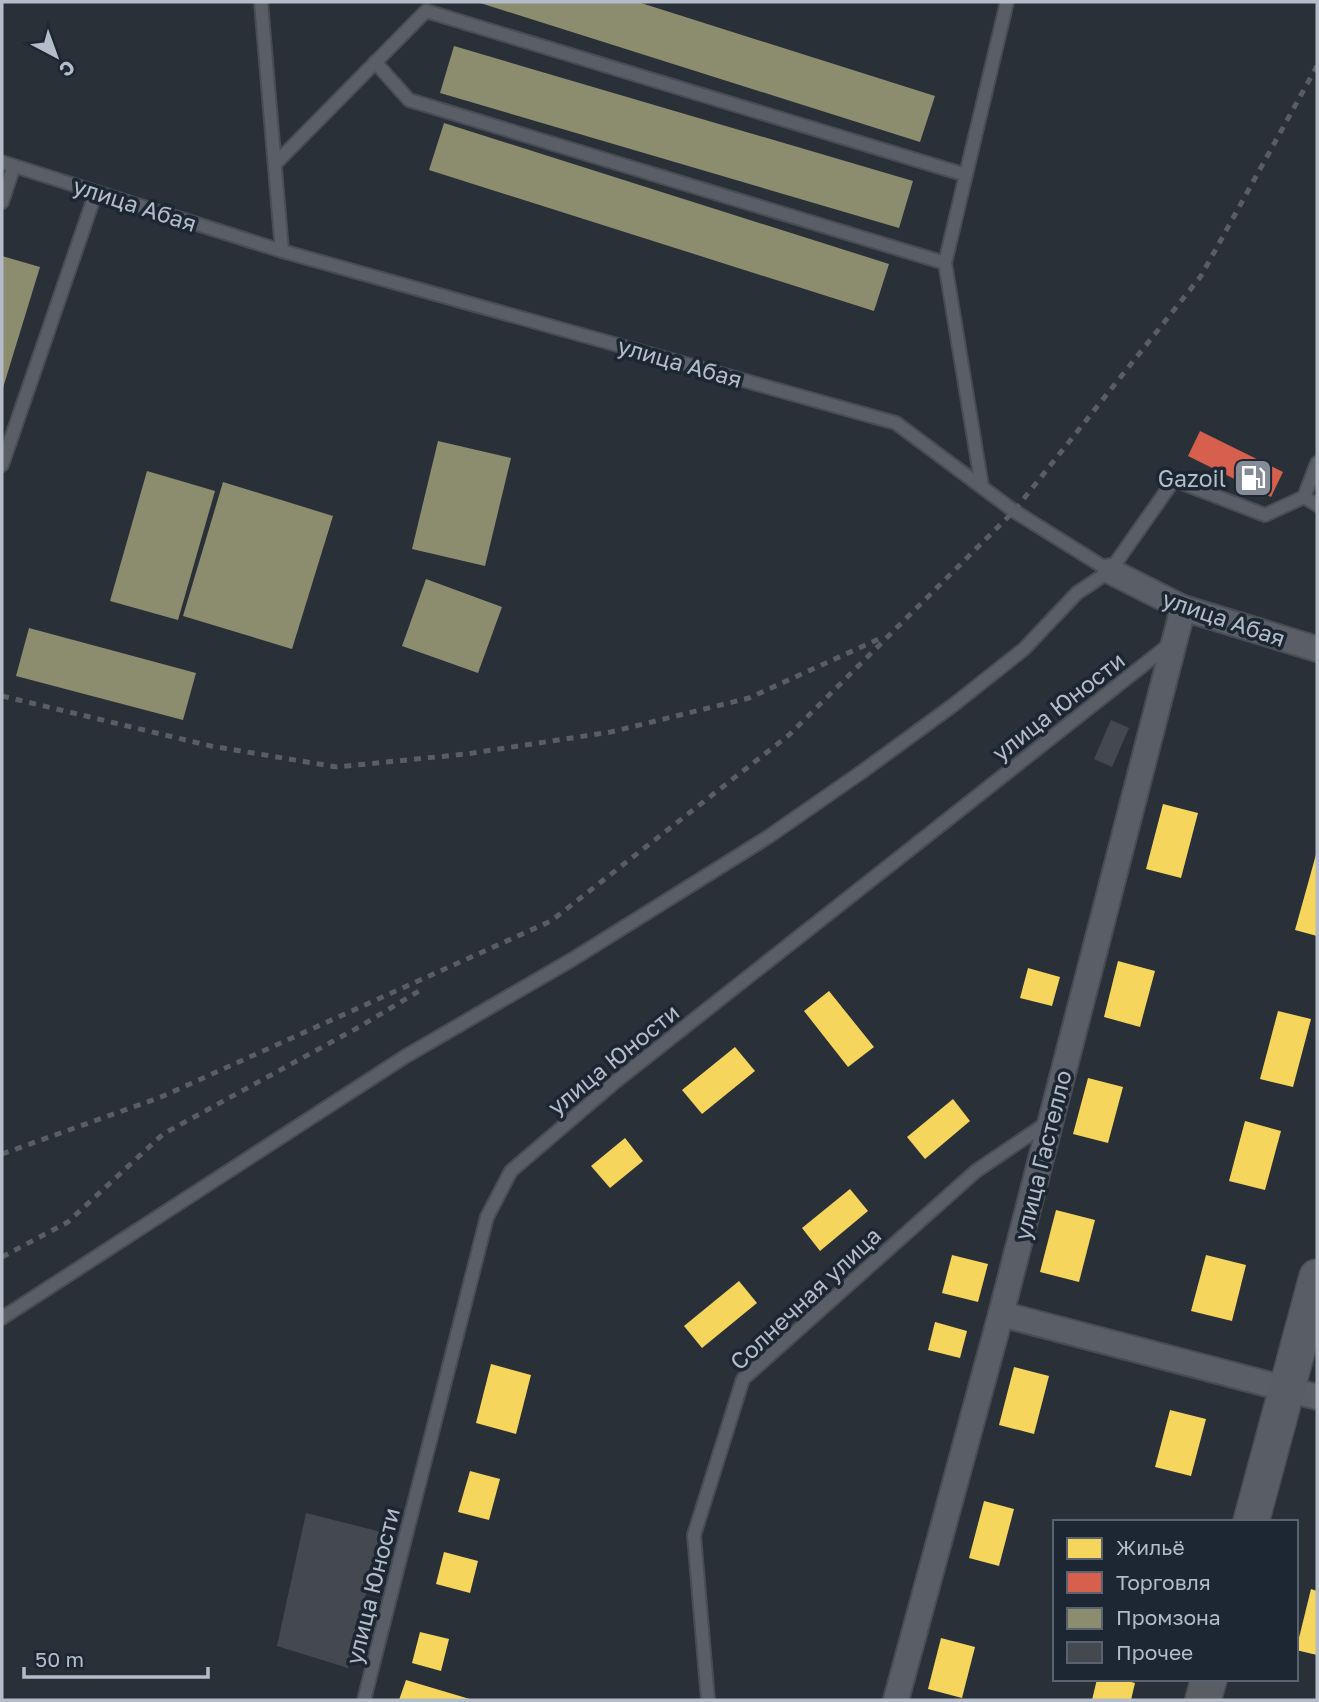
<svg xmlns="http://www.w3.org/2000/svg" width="1319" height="1702" font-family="'Golos Text',sans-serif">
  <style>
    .homes { fill: #f6d55c }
    .shops { fill: #d6604d }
    .industry { fill: #8c8c6e }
    .building { fill: #444950 }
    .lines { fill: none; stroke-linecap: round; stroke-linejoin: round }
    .lane-casing { stroke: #484c53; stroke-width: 16 }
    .street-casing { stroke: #484c53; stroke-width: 28 }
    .secondary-casing { stroke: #484c53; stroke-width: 38 }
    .lane { stroke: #5a5e66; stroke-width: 12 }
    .street { stroke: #5a5e66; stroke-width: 24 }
    .secondary { stroke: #595d64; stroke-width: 35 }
    .rail { stroke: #595d64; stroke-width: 5; stroke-dasharray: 7 7; stroke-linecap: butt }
    .labels { text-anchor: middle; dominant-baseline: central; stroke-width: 7; stroke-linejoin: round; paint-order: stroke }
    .street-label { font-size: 23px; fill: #b4bcc9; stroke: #1d2633 }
    .poi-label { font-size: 23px; fill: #b4bcc9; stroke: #1d2633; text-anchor: end }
  </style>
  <rect width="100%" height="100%" fill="#2a3038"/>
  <g class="homes">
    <path d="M1163,804L1198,813L1181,878L1146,869Z"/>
    <path d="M1317,851V936L1295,930Z"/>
    <path d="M1118,961L1155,971L1140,1027L1104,1017Z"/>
    <path d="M1028,968L1060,977L1052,1006L1020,998Z"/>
    <path d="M829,991L874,1047L848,1067L804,1011Z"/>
    <path d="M1278,1011L1311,1019L1293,1087L1260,1079Z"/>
    <path d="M735,1047L755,1071L702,1114L682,1090Z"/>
    <path d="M1088,1078L1123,1087L1108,1143L1073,1134Z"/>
    <path d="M953,1099L970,1121L925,1159L907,1137Z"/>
    <path d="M1245,1121L1281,1131L1265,1190L1229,1181Z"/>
    <path d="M625,1138L643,1161L610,1188L591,1166Z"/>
    <path d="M850,1189L868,1211L820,1251L802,1228Z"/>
    <path d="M1056,1210L1095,1220L1079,1282L1040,1272Z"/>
    <path d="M952,1255L988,1264L978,1302L942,1293Z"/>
    <path d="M1206,1255L1246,1265L1232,1321L1191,1311Z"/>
    <path d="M739,1281L757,1303L702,1348L684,1326Z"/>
    <path d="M935,1322L967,1331L960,1358L928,1350Z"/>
    <path d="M491,1364L531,1375L516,1434L476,1423Z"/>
    <path d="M1014,1367L1049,1376L1034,1434L999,1425Z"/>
    <path d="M1170,1410L1206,1419L1191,1476L1155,1467Z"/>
    <path d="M470,1471L500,1479L489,1520L458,1512Z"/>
    <path d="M984,1501L1014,1509L999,1566L969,1558Z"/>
    <path d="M444,1552L478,1561L470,1593L436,1584Z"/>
    <path d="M1311,1589L1317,1591V1655L1296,1650Z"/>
    <path d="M420,1632L449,1639L441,1671L412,1663Z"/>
    <path d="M941,1638L975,1647L962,1698L928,1689Z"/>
    <path d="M1097,1679H1120L1135,1683L1131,1700H1092Z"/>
    <path d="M406,1680L473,1700H399Z"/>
  </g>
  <path class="shops" d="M1200,431L1283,472L1271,497L1188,456Z"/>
  <g class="industry">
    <path d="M477,2H638L935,96L920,142Z"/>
    <path d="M454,46L913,181L899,228L440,93Z"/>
    <path d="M444,123L889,264L874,311L429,170Z"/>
    <path d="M2,256L40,267L2,391Z"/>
    <path d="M438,441L511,458L485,566L412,549Z"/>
    <path d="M147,471L215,491L178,620L110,601Z"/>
    <path d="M223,482L333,516L292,649L183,616Z"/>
    <path d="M426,579L502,607L478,673L402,646Z"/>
    <path d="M29,628L196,673L183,720L16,676Z"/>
  </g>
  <g class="building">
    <path d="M1111,720L1129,728L1112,767L1094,759Z"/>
    <path d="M306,1513L381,1532L348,1668L277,1646Z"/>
  </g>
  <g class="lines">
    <g class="lane-casing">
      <g id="lane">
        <path d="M261,2L282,251"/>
        <path d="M375,62L409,100L945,263"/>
        <path d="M2,162L282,251L896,423L1014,511L1110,571"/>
        <path d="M275,164L426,11L966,175"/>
        <path d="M2,202L14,166"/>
        <path d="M1317,463L1304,497L1317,505"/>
        <path d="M2,465L96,192"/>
        <path d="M982,487L945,263L1007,2"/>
        <path d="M2,1318L406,1056L573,959L768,837L863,771L952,706L1024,649L1077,593L1110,571L1174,480L1265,515L1304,497"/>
        <path d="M364,1700L487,1217L511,1171L615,1082L1170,644"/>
        <path d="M708,1700L694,1535L743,1379L976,1171L1047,1123"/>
      </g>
    </g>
    <g class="street-casing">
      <g id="street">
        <path d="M1110,571L1183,608L1317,649"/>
        <path d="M1001,1314L1317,1397"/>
        <path d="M896,1700L1001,1314L1183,608"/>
      </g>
    </g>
    <g class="secondary-casing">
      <g id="secondary">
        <path d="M1251,1522L1317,1277"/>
        <path d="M1203,1700L1209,1679"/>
      </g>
    </g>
    <use href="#lane" class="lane"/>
    <use href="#street" class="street"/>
    <use href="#secondary" class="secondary"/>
    <g class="rail">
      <path d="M2,696L211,746L337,767L466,754L611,732L749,698L881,638"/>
      <path d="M2,1154L161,1097L551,921L789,735L1014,511L1201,276L1317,66"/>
      <path d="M2,1257L68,1222L163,1134L359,1027L424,988"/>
    </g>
  </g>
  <defs>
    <g id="fuel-square" transform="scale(2.0125)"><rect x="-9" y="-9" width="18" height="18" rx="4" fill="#848b96" stroke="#1d2633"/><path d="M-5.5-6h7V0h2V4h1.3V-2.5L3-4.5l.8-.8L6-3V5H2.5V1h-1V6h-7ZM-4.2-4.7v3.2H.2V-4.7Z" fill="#fff"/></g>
  </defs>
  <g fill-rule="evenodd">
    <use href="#fuel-square" x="1253" y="478"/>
  </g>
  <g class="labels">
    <g class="street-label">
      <text transform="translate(135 204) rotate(18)">улица Абая</text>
      <text transform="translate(680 362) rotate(16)">улица Абая</text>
      <text transform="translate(1224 618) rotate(19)">улица Абая</text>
      <text transform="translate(1058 706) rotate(-38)">улица Юности</text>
      <text transform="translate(613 1059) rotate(-39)">улица Юности</text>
      <text transform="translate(1042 1155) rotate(-76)">улица Гастелло</text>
      <text transform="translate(805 1298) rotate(-43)">Солнечная улица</text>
      <text transform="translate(372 1586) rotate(-76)">улица Юности</text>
    </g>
    <g class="poi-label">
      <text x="1226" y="478">Gazoil</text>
    </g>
  </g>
  <rect width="1319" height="1702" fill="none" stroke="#b4bcc9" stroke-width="7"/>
  <rect x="1053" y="1520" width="245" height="161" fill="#1d2633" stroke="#59626f" stroke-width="2"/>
  <rect x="1067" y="1538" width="35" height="21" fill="#f6d55c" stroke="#59626f" stroke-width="2"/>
  <text x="1116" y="1555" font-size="21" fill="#b4bcc9">Жильё</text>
  <rect x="1067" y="1572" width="35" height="21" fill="#d6604d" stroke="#59626f" stroke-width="2"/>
  <text x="1116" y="1590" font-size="21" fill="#b4bcc9">Торговля</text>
  <rect x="1067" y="1608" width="35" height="21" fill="#8c8c6e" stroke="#59626f" stroke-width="2"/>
  <text x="1116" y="1625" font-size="21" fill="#b4bcc9">Промзона</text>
  <rect x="1067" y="1642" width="35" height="21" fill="#444950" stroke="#59626f" stroke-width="2"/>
  <text x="1116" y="1660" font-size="21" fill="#b4bcc9">Прочее</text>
  <g transform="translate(56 56) rotate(139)" stroke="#1d2633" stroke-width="5" paint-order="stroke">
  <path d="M0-5L12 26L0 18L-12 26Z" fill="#b4bcc9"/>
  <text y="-10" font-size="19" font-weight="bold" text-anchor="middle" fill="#b4bcc9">С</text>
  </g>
  <path d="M24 1667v10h184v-10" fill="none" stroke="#b4bcc9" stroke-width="3.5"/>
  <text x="35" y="1667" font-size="21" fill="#b4bcc9" stroke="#1d2633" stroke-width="5" paint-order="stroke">50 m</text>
</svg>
